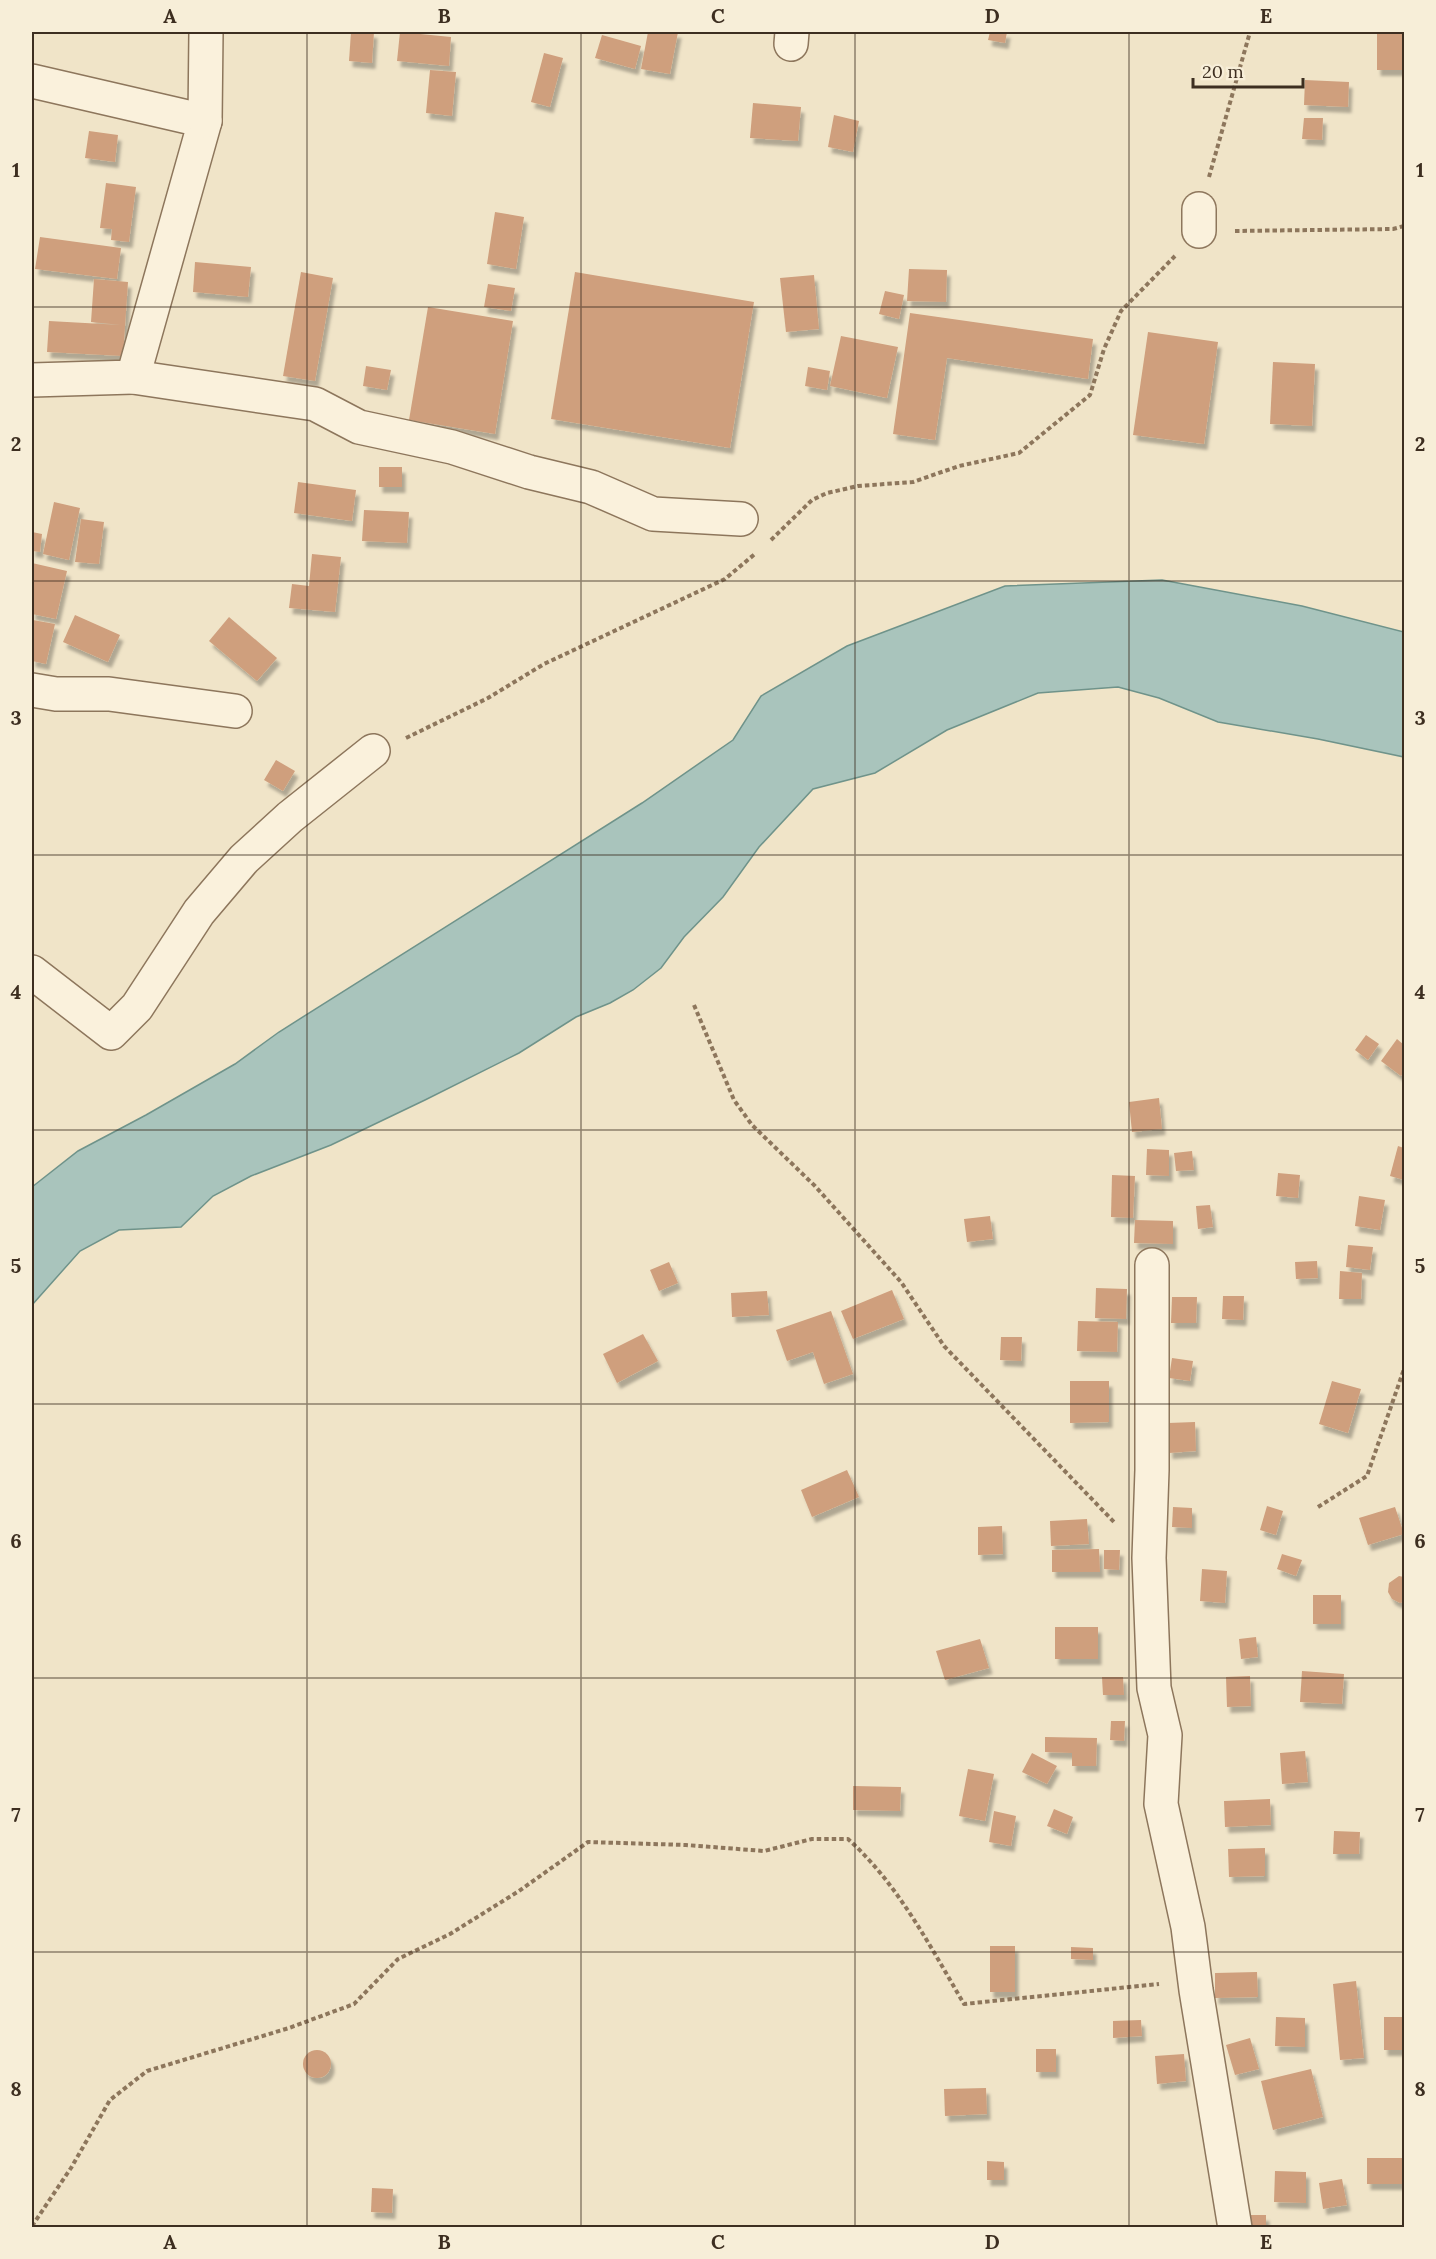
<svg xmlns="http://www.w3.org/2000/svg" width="1436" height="2259" font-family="Lora,serif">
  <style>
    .water { fill: #a9c4bc; stroke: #6f938a; stroke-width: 1.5 }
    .building { fill: #cf9f7d; filter: url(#shadow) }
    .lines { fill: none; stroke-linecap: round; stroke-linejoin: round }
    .minor-casing { stroke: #8d765c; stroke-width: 36 }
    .path { stroke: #8d765c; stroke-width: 4; stroke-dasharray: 4.5 3; stroke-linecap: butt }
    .minor { stroke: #faf1dc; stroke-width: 33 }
    .grid { fill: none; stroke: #3d2e20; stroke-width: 1.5; stroke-opacity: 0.55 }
    .neatline { fill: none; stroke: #3d2e20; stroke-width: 2 }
    .grid-label { font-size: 20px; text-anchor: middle; font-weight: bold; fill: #3d2e20 }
  </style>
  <defs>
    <filter id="shadow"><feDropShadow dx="3.5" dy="6" stdDeviation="1.5" flood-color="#0004"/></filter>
  </defs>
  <rect width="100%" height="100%" fill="#f0e4c8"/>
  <path class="water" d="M1162,580L1302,606L1404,632V757L1318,739L1218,722L1159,698L1118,687L1038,693L947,730L875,773L813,789L759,847L723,897L684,937L661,968L633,990L610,1003L576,1017L519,1053L425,1100L331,1145L251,1176L213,1196L181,1227L119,1230L80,1251L32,1305V1187L78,1151L146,1115L235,1064L279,1032L642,803L733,740L761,696L847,646L1005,586Z"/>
  <g class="building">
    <path d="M351,32H374L372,63L349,61Z"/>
    <path d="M400,32L451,37L449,66L397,61Z"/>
    <path d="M648,32H678L670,74L641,69Z"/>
    <path d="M990,32H1007L1005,43L988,40Z"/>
    <rect x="1377" y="32" width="27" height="38"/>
    <path d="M602,35L641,46L635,69L595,58Z"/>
    <path d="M544,53L563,58L550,107L531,102Z"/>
    <path d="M430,70L456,72L452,116L426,113Z"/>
    <path d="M1305,80L1349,82L1348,107L1304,105Z"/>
    <path d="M753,103L801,107L798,141L750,138Z"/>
    <path d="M834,115L859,121L853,152L828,147Z"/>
    <path d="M1304,118H1323L1322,140L1302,139Z"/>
    <path d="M89,131L118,135L115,162L85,158Z"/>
    <path d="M106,183L136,187L129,242L111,240L112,229L100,228Z"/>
    <path d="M495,212L524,217L516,269L487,264Z"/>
    <path d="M40,237L121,248L117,279L35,269Z"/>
    <path d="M195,262L251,267L248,297L193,292Z"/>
    <path d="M909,269L947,270L946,302L907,301Z"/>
    <path d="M301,272L333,278L315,381L283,376Z"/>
    <path d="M575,272L754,302L730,448L551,419Z"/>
    <path d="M814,275L819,329L786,332L780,278Z"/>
    <path d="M94,279L128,282L123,356L47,352L49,321L121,325L91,322Z"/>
    <path d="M488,284L515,288L511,311L484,307Z"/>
    <path d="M885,291L904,295L899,319L879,314Z"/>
    <path d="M428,307L513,321L495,434L409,420Z"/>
    <path d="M910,313L1093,339L1088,379L947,358L935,440L893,434Z"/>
    <path d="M1148,332L1218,342L1204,444L1133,435Z"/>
    <path d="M841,336L898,347L887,398L830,386Z"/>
    <path d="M1273,362L1315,364L1312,426L1270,424Z"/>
    <path d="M366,366L391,370L387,390L363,386Z"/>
    <path d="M808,367L830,371L827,390L805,386Z"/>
    <rect x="379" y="467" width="23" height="20"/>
    <path d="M298,482L356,490L352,521L294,513Z"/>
    <path d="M54,502L80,508L69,560L43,554Z"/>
    <path d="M364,510L409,512L407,543L362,541Z"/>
    <path d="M81,519L104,522L99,564L75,562Z"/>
    <path d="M32,532L42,534L40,552L32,551Z"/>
    <path d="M312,554L341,557L335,612L289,608L292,584L309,586Z"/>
    <path d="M32,563L67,571L56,619L32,614Z"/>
    <path d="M75,615L120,635L108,662L63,642Z"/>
    <path d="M229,617L277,658L257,681L209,641Z"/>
    <path d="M33,620L55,624L46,664L32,661Z"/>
    <path d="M276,760L295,771L283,791L264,780Z"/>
    <path d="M1366,1035L1379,1044L1368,1060L1355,1050Z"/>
    <path d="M1397,1039L1404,1045V1071L1401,1076L1381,1061Z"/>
    <path d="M1159,1098L1162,1129L1132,1132L1129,1102Z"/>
    <path d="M1398,1146L1404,1148V1180L1390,1176Z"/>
    <path d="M1147,1149L1169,1150V1176L1146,1175Z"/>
    <path d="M1192,1151L1194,1170L1176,1171L1174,1153Z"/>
    <path d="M1278,1173L1300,1175L1298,1198L1276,1196Z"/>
    <path d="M1112,1175L1135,1176L1133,1218L1111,1217Z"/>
    <path d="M1359,1196L1385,1200L1380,1230L1355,1226Z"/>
    <path d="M1210,1205L1213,1227L1198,1229L1196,1206Z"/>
    <path d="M990,1216L993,1239L967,1242L964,1219Z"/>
    <path d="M1135,1220L1173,1221V1244L1134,1243Z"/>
    <path d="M1348,1245L1373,1247L1370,1270L1346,1267Z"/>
    <path d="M1317,1261L1318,1278L1296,1279L1295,1262Z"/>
    <path d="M669,1262L678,1283L659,1291L650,1270Z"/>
    <path d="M1340,1271L1362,1273L1361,1299H1339Z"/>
    <path d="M1096,1288L1127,1289L1126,1319L1095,1318Z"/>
    <path d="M892,1290L904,1319L853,1339L841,1311Z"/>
    <path d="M767,1291L769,1315L732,1317L731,1293Z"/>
    <path d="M1223,1296H1244L1243,1320L1222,1319Z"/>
    <path d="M1172,1297H1197L1196,1323H1171Z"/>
    <path d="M831,1311L853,1374L824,1384L813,1352L787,1361L776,1330Z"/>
    <path d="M1078,1321L1118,1322L1117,1352L1077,1351Z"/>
    <path d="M643,1334L658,1361L617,1383L603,1354Z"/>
    <path d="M1001,1337H1022L1021,1361L1000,1360Z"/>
    <path d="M1172,1358L1193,1361L1190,1381L1169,1378Z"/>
    <path d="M1070,1381H1109V1422L1070,1423Z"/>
    <path d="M1332,1381L1361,1389L1348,1433L1319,1424Z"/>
    <path d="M1195,1422L1196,1451L1169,1453L1168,1423Z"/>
    <path d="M847,1470L859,1497L812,1517L801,1490Z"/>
    <path d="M1267,1506L1283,1511L1276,1535L1260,1530Z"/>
    <path d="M1173,1507L1192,1508V1528L1172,1527Z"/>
    <path d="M1395,1507L1404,1534L1368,1545L1359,1518Z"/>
    <path d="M1087,1519L1089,1544L1051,1546L1050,1521Z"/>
    <path d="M1002,1526L1003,1554L978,1555V1527Z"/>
    <path d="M1099,1549L1100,1572H1052V1550Z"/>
    <path d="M1104,1550H1120L1119,1570L1104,1569Z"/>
    <path d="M1282,1554L1302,1560L1296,1576L1277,1569Z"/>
    <path d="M1202,1569L1227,1571L1225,1603L1200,1601Z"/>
    <path d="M1399,1576L1404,1577V1602L1400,1603L1392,1599L1388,1592L1389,1583Z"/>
    <rect x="1313" y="1595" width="28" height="29"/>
    <rect x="1055" y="1627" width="43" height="32"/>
    <path d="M1256,1637L1258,1657L1241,1659L1239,1639Z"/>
    <path d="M980,1639L989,1668L945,1680L936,1651Z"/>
    <path d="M1302,1671L1344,1674L1342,1704L1300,1702Z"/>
    <path d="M1250,1676L1251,1706L1227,1707L1226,1677Z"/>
    <path d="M1102,1677H1123L1124,1695H1103Z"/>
    <path d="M1111,1721H1125L1124,1741L1110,1740Z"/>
    <path d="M1045,1737L1097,1738L1096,1766H1072V1753L1045,1752Z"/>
    <path d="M1305,1751L1308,1782L1282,1784L1280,1753Z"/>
    <path d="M1032,1753L1057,1766L1047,1784L1022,1772Z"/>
    <path d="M968,1769L994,1774L985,1821L959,1816Z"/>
    <path d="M853,1786L901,1787L900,1811L853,1810Z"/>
    <path d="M1270,1799L1271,1825L1225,1827L1224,1801Z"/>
    <path d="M1054,1809L1073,1817L1067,1834L1047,1826Z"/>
    <path d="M994,1811L1016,1816L1011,1846L989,1842Z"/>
    <path d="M1334,1831L1360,1832L1359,1854H1333Z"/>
    <path d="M1265,1848V1876L1229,1877L1228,1849Z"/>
    <rect x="990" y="1946" width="25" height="46"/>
    <path d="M1071,1947L1093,1948V1960L1071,1959Z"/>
    <path d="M1257,1972L1258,1997L1215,1998V1973Z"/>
    <path d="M1356,1981L1364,2058L1340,2060L1333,1984Z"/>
    <path d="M1276,2017L1305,2018V2047L1275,2046Z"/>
    <rect x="1384" y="2017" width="20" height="33"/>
    <path d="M1141,2020L1142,2036L1113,2038V2021Z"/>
    <path d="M1250,2038L1259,2069L1235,2075L1226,2045Z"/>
    <rect x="1036" y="2049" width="20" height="23"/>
    <circle cx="317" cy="2064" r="14"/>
    <path d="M1184,2054L1186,2081L1157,2084L1155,2056Z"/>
    <path d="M1311,2069L1323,2117L1273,2130L1261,2081Z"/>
    <path d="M986,2088L987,2114L945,2116L944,2089Z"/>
    <rect x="1367" y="2158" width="37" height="26"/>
    <path d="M987,2161L1004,2162V2180H987Z"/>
    <path d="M1275,2171L1306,2172V2203L1274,2202Z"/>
    <path d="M1342,2179L1347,2205L1323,2209L1319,2183Z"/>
    <path d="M372,2188L393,2189L392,2213L371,2212Z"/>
    <rect x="1250" y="2215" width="16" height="13"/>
  </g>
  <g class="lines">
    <g class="minor-casing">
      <g id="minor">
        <path d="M791,44L792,32"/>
        <path d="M32,81L205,121L133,377L32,380"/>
        <path d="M205,121L206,32"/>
        <path d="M1199,209V231"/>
        <path d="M133,377L315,404L359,427L452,447L529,472L591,487L653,514L741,519"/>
        <path d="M32,690L56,694H109L235,711"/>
        <path d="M32,972L111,1033L137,1007L199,912L244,859L290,817L373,751"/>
        <path d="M1152,1265V1470L1149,1558L1154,1688L1165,1735L1161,1804L1188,1927L1196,1990L1235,2228"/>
      </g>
    </g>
    <g class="path">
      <path d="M1209,177L1250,32"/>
      <path d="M1235,231L1393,229L1404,226"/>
      <path d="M771,540L812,500L827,493L858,486L913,482L959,466L1019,453L1090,395L1104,349L1121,311L1175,256"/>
      <path d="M406,738L488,698L544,664L725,579L756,553"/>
      <path d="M694,1005L734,1100L752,1125L815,1186L901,1282L944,1346L1115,1523"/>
      <path d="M1318,1507L1367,1476L1404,1369"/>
      <path d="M32,2226L71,2168L110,2100L147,2071L289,2028L354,2004L398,1959L450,1934L519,1891L588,1842L686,1845L764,1851L812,1839H848C898,1884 930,1946 964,2004L1159,1984"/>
    </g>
    <use href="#minor" class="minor"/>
  </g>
  <path class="grid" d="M307,32V2228M581,32V2228M855,32V2228M1129,32V2228M32,307H1404M32,581H1404M32,855H1404M32,1130H1404M32,1404H1404M32,1678H1404M32,1952H1404"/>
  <rect width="1436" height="2259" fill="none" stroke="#f7eed8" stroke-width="66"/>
  <path d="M1193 78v9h110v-9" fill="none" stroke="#3d2e20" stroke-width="3"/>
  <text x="1202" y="78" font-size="18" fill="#3d2e20" stroke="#f7eed8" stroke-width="4.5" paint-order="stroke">20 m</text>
  <rect x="33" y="33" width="1370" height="2193" class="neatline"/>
  <g class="grid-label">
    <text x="170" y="23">A</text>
    <text x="444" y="23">B</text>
    <text x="718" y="23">C</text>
    <text x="992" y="23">D</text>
    <text x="1266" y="23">E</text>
    <text x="16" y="177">1</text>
    <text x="1420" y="177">1</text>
    <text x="16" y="451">2</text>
    <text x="1420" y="451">2</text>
    <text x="16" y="725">3</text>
    <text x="1420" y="725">3</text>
    <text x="16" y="999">4</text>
    <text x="1420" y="999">4</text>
    <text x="16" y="1273">5</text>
    <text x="1420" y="1273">5</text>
    <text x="16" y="1548">6</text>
    <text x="1420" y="1548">6</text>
    <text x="16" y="1822">7</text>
    <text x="1420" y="1822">7</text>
    <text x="16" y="2096">8</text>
    <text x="1420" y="2096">8</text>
    <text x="170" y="2249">A</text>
    <text x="444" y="2249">B</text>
    <text x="718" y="2249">C</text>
    <text x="992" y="2249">D</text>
    <text x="1266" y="2249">E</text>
  </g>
</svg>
